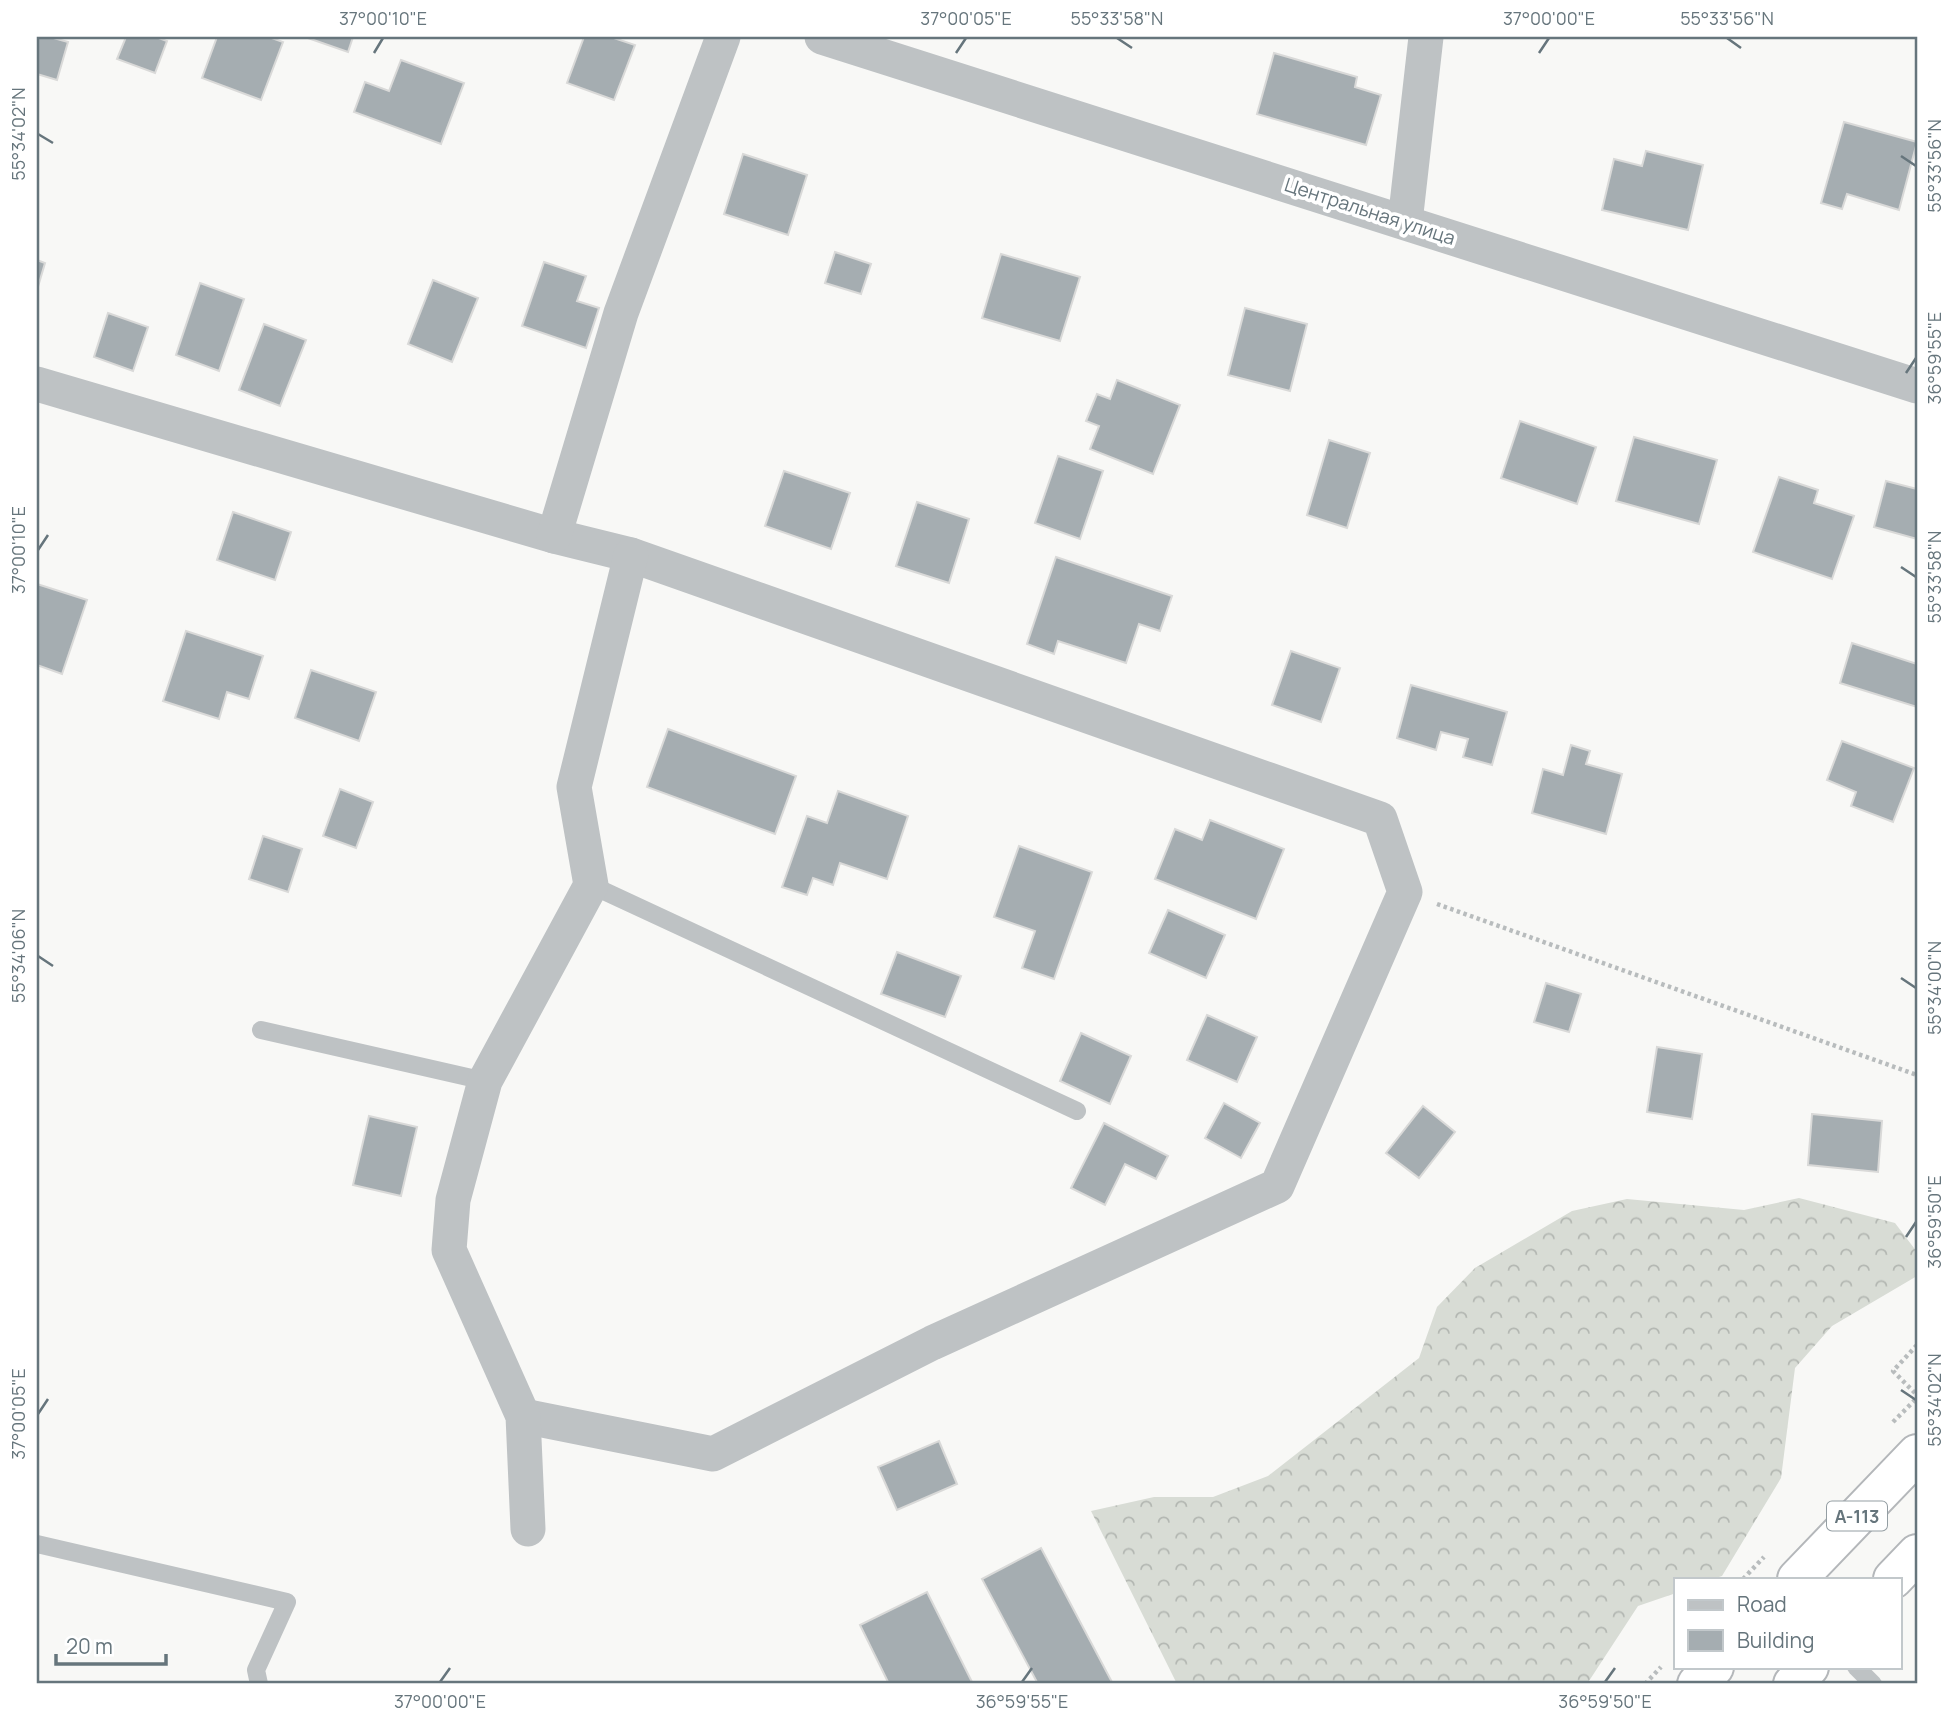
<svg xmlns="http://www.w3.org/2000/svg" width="1954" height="1721" font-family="Manrope,sans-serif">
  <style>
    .forest { fill: url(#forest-crowns) }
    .building { fill: #a5adb1; stroke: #d9d9d8; stroke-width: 2 }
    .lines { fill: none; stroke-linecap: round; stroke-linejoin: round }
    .highway-casing { stroke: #b4b7ba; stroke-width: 42 }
    .path { stroke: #b8bcbd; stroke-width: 4.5; stroke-dasharray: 3.5 3.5; stroke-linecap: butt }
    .lane { stroke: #bec2c4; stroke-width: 18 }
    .street { stroke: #bec2c4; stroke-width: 35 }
    .highway { stroke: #fff; stroke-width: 38 }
    .ticks { fill: none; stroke: #66757c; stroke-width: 2.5 }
    .labels { text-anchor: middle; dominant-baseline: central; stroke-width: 7; stroke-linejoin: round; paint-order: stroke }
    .shield { fill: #fff; stroke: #949ea3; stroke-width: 2 }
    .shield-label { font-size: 18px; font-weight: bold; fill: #66757c }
    .street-label { font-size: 19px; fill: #66757c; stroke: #fff }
    .neatline { fill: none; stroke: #66757c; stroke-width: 2.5 }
    .ticks-label { font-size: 18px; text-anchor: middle; fill: #66757c }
  </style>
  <defs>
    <pattern id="forest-crowns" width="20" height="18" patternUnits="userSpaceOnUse" patternTransform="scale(1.75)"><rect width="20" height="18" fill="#d8dcd5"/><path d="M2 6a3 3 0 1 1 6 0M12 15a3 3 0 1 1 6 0" fill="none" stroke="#b3b7b2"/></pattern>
  </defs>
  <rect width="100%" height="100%" fill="#f8f8f6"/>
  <path class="forest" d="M1799,1198L1895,1223L1917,1252V1276L1832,1326L1795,1368L1781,1478L1722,1576L1713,1579H1676V1593L1638,1606L1587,1684H1177L1091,1511L1154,1497H1213L1268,1476L1419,1358L1437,1307L1475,1268L1572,1211L1627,1199L1744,1210Z"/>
  <g class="building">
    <path d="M37,37H50L68,42L57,80L37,74Z"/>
    <path d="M126,37H156L167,41L155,73L117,59Z"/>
    <path d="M217,37H269L283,42L261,100L202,78Z"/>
    <path d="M305,37H353L348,52Z"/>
    <path d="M584,37H611L635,45L614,100L567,83Z"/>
    <path d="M1274,53L1357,77L1355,87L1381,95L1366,145L1257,114Z"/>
    <path d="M401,60L464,83L441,144L354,112L365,82L389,91Z"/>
    <path d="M1844,122L1917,142L1899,210L1847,194L1842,209L1821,203Z"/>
    <path d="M1646,151L1703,165L1688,230L1602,210L1614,159L1642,166Z"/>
    <path d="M743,154L807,175L788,235L724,214Z"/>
    <path d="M835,252L871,264L861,294L825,283Z"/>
    <path d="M1001,254L1080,277L1060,341L982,318Z"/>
    <path d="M37,260L45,263L37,290Z"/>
    <path d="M544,262L586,276L577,301L599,308L586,348L522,326Z"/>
    <path d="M433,280L478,298L452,362L408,344Z"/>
    <path d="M200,283L244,299L219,371L176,355Z"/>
    <path d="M1245,308L1307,324L1290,391L1228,375Z"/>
    <path d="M108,313L148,327L133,371L94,357Z"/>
    <path d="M264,324L306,340L280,406L239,390Z"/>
    <path d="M1117,380L1180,405L1153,474L1090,449L1099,426L1086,421L1097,394L1110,399Z"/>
    <path d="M1520,421L1596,447L1577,504L1501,478Z"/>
    <path d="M1634,437L1717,460L1699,524L1616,501Z"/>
    <path d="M1329,440L1370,453L1347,528L1307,515Z"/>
    <path d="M1058,456L1103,471L1080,539L1035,523Z"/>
    <path d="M784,471L850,493L831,549L765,526Z"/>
    <path d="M1779,477L1818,490L1814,503L1854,516L1832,579L1753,552Z"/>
    <path d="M1886,481L1917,489V539L1874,527Z"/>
    <path d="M917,502L969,519L949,583L896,566Z"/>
    <path d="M233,512L291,532L275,580L217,560Z"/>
    <path d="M1056,557L1172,596L1160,631L1139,624L1126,663L1058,641L1054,654L1027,644Z"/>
    <path d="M37,584L87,600L62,674L37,665Z"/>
    <path d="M186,631L263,656L249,699L227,692L219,719L163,701Z"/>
    <path d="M1852,643L1917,664V707L1840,683Z"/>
    <path d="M1291,651L1340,668L1321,722L1272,705Z"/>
    <path d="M311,670L376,692L359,741L295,718Z"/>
    <path d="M1411,685L1507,712L1492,765L1463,757L1468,739L1441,732L1436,750L1397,738Z"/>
    <path d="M668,729L796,776L775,834L647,787Z"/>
    <path d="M1842,741L1914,768L1893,822L1851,806L1856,792L1827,780Z"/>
    <path d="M1571,745L1590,751L1586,764L1622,774L1606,834L1532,813L1543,769L1563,775Z"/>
    <path d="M340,789L373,802L356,848L323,836Z"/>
    <path d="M838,791L908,816L887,879L840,863L833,885L813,878L807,895L782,887L807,816L827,823Z"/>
    <path d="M1210,820L1284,849L1256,919L1155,879L1175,829L1202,840Z"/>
    <path d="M263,836L302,849L288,892L249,879Z"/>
    <path d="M1019,846L1092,872L1054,979L1022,968L1035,931L994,917Z"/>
    <path d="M1168,910L1225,935L1206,978L1149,953Z"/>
    <path d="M897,952L961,976L945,1017L881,994Z"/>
    <path d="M1546,983L1581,994L1569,1032L1534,1022Z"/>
    <path d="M1207,1015L1257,1037L1237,1082L1187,1060Z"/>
    <path d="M1081,1033L1131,1056L1110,1104L1060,1081Z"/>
    <path d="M1657,1047L1702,1054L1692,1119L1647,1112Z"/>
    <path d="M1224,1103L1260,1123L1241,1158L1205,1138Z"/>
    <path d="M1423,1106L1455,1132L1419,1178L1386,1153Z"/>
    <path d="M1812,1114L1882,1121L1878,1172L1808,1165Z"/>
    <path d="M369,1116L417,1127L401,1196L353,1185Z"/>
    <path d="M1104,1123L1168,1156L1156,1179L1125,1164L1105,1205L1071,1188Z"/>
    <path d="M939,1441L957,1484L897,1510L878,1467Z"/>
    <path d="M1041,1548L1113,1684H1038L982,1579Z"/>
    <path d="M927,1592L973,1684H889L860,1625Z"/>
  </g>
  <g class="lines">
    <g class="highway-casing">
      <g id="highway">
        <path d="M1797,1579L1917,1454"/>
        <path d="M1893,1579L1917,1554"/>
        <path d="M1697,1684L1714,1667"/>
        <path d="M1793,1684L1809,1667"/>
      </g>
    </g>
    <g class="path">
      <path d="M1437,904L1917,1075"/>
      <path d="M1917,1345L1893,1371L1917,1395"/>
      <path d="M1893,1422L1917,1398"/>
      <path d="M1743,1579L1764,1557"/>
      <path d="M1645,1684L1661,1667"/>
    </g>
    <g class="lane">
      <path d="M591,885L1077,1111"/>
      <path d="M261,1030L485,1081"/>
      <path d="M37,1544L287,1602L256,1670L259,1684"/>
      <path d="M1856,1667L1873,1684"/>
    </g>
    <g class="street">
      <path d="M822,37L1917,386"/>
      <path d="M1405,222L1426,37"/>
      <path d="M37,384L554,536L631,555L1380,819L1405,892L1277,1186L932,1343L713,1454L523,1416"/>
      <path d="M554,536L621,313L723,37"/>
      <path d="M528,1529L523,1416L449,1250L453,1200L485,1081L591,885L574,787L631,555"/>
    </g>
    <use href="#highway" class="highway"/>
  </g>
  <path class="ticks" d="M1117,38L1132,48M1727,38L1741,48M374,53L383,38M956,53L966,38M1539,53L1549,38M38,134L53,143M1901,156L1916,166M1906,373L1916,358M38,550L48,535M1901,567L1916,577M38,956L53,966M1901,978L1916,988M1906,1237L1916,1222M1901,1390L1916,1400M38,1414L48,1399M440,1682L450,1668M1022,1682L1032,1668M1605,1682L1615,1668"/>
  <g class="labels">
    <rect class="shield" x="1827" y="1501.5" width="60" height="29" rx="5"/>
    <g class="shield-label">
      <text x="1857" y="1516">А-113</text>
    </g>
    <g class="street-label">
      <text transform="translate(1370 211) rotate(18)">Центральная улица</text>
    </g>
  </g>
  <rect width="1954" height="1721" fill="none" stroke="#ffffff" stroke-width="77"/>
  <rect x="1674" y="1578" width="228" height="91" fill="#ffffff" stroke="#c2c8cb" stroke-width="2"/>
  <rect x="1688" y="1600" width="35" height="10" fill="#bec2c4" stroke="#c2c8cb" stroke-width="2"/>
  <text x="1737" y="1612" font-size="21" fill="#66757c">Road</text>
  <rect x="1688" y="1630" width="35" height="21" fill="#a5adb1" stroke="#c2c8cb" stroke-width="2"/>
  <text x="1737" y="1648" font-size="21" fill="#66757c">Building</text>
  <path d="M56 1654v10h110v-10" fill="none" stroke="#66757c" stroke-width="3.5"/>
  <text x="66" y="1654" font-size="21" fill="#66757c" stroke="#ffffff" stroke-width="5" paint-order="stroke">20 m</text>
  <rect x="38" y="38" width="1878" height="1644" class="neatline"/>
  <g class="ticks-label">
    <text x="383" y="25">37°00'10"E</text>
    <text x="966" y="25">37°00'05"E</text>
    <text x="1117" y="25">55°33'58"N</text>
    <text x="1549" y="25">37°00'00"E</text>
    <text x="1727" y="25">55°33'56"N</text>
    <text transform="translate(19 134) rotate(-90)" y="6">55°34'02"N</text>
    <text transform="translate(1935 166) rotate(-90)" y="6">55°33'56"N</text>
    <text transform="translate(1935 358) rotate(-90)" y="6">36°59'55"E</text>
    <text transform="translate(19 550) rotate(-90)" y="6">37°00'10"E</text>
    <text transform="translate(1935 577) rotate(-90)" y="6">55°33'58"N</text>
    <text transform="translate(19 956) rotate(-90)" y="6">55°34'06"N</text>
    <text transform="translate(1935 988) rotate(-90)" y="6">55°34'00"N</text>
    <text transform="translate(1935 1222) rotate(-90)" y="6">36°59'50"E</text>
    <text transform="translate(1935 1400) rotate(-90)" y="6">55°34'02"N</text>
    <text transform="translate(19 1414) rotate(-90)" y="6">37°00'05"E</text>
    <text x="440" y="1708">37°00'00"E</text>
    <text x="1022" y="1708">36°59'55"E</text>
    <text x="1605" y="1708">36°59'50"E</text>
  </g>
</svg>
